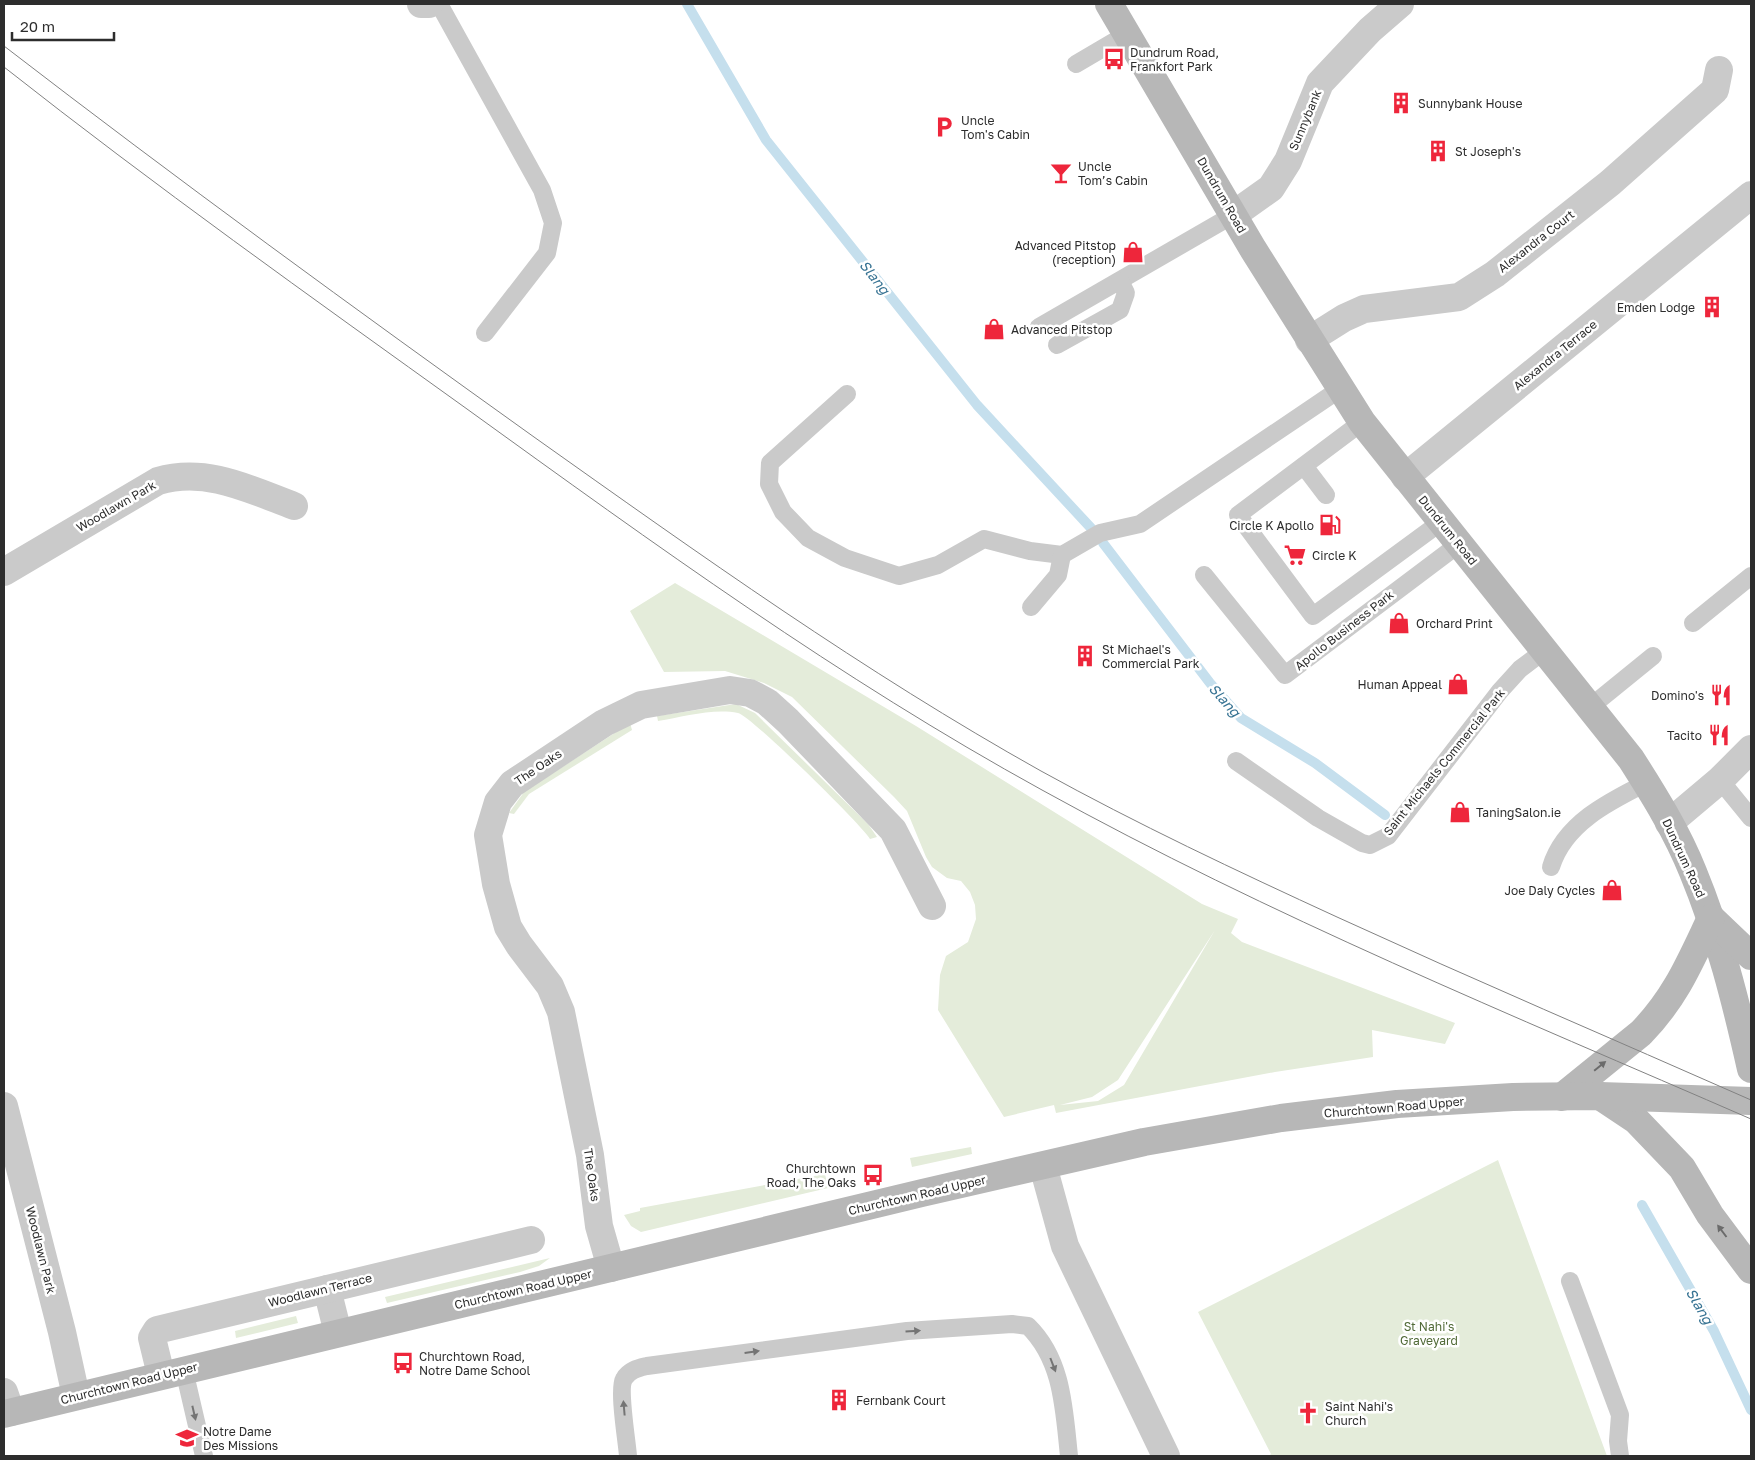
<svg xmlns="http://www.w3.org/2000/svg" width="1755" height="1460" font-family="'Golos Text',sans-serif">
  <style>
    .green { fill: #e4ecda; fill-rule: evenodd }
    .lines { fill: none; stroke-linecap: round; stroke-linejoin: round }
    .stream { stroke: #c5dfed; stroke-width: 10 }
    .lane { stroke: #cacaca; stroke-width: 18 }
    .street { stroke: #cacaca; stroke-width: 28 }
    .secondary { stroke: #b7b7b7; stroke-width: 28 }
    .tram { stroke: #828282; stroke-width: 1 }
    .oneway { fill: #6b6b6b }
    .oneway2 { fill: #747474 }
    .labels { text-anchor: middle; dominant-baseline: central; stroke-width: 5; stroke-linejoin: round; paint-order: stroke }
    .poi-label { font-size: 12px; fill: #2d2d2d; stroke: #fff; text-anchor: start }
    .street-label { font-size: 12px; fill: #2d2d2d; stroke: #fff }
    .park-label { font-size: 12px; fill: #526b39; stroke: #fff }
    .water-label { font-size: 14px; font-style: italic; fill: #377393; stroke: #fff }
  </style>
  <rect width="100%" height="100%" fill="#fff"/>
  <g class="green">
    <path d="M675,583L916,726L1202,904L1238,919L1231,933L1242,942L1455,1023L1445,1044L1372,1030L1373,1057L1275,1072L1056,1113L1054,1105L1004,1117L938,1010L940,975L946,956L968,942L976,919L975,905L970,892L961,881L947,878L932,867L926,857L907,811L894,797L792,697L764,683L725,671L664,672L630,611ZM1215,930L1124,1085L1098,1101L1060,1105L1092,1097L1118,1080Z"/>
    <path d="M736,704L755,713L868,824L877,837L870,839C861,824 750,715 738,713C713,708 683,717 658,721L657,716Z"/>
    <path d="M630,723L632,730L529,794L514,814L509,813L524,792Z"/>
    <path d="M971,1147L972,1154L912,1167L910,1158Z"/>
    <path d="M1498,1160L1607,1456H1269L1271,1454L1198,1312Z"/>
    <path d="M825,1174L828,1188L641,1232L631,1226L624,1215L640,1211V1208Z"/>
    <path d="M550,1258L539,1266L520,1272L387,1303L385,1297Z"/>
    <path d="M296,1316L298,1323L236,1338L235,1331Z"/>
  </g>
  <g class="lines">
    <g class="stream">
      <path d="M687,4L766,140L977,405L1091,528"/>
      <path d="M1103,543L1210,683L1241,718L1315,763L1385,815"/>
      <path d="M1642,1205L1714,1331L1751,1410"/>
    </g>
    <g class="lane">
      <path d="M439,4L542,190L553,223L547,253L485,333"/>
      <path d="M1076,64L1127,34"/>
      <path d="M1039,327L1233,215"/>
      <path d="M1057,345L1120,310L1126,293L1120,281"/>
      <path d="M847,394L770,463L769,484L783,512L808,538L845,558L899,576L938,565L984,539L1030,551L1062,555L1100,533L1140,524L1340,389"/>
      <path d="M1362,422L1238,515L1313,616L1441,522"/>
      <path d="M1304,466L1326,495"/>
      <path d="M1204,575L1285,675L1459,544"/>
      <path d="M1031,607L1058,575L1062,555"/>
      <path d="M1693,623L1751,576"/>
      <path d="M1589,708L1653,656"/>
      <path d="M1236,761L1318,818L1362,843L1370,845L1388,836L1500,691L1520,669L1545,650"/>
      <path d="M1720,780L1751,818"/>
      <path d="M1551,867C1564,824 1608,802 1646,783"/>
      <path d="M1570,1281L1620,1415L1618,1441L1620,1456"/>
      <path d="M184,1370L204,1456"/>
      <path d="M628,1456C627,1442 618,1389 624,1379C629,1370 639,1368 647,1366L907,1331L1012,1324L1028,1326C1063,1360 1064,1410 1069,1456"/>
    </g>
    <g class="street">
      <path d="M421,4H429"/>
      <path d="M1233,215L1271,188L1288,161L1320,83L1370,30L1400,4"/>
      <path d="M1309,340L1344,318L1364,309L1459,297L1495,274L1610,183L1715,90L1719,70"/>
      <path d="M1405,477L1751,195"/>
      <path d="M4,572L158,481C206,467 249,489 294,506"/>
      <path d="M1669,823L1720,780L1751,749"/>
      <path d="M4,1106L62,1332L76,1396"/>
      <path d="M1043,1166L1065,1246L1166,1456"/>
      <path d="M611,1268L599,1226L590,1155L561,1012L550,986L519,945L508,927L496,884L488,835L498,802L512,784L604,723L641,705L730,690L750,693L767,702L788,721L893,830L932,906"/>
      <path d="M327,1289L338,1333"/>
      <path d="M161,1375L152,1338L157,1330L531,1240"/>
      <path d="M4,1392L11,1412"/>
    </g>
    <g class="secondary">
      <path d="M1109,4L1253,249L1362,422L1631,759C1654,795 1677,832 1693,872C1719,935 1736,1002 1751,1069"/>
      <path d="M1712,919L1751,956"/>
      <path d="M1600,1096L1636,1120L1682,1168L1710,1215L1751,1270"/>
      <path d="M1562,1097L1641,1033C1676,997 1690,962 1711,918"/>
      <path d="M4,1414L922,1193L1144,1142L1281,1118L1397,1104L1513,1097L1600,1096L1751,1101"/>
    </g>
    <g class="tram">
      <path d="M4,46C178,180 355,309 534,437C699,554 864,672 1041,771C1137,824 1237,871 1337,917C1474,980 1613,1039 1751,1100"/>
      <path d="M4,67C155,186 311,297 467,409C654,544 840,679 1042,790C1270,916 1512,1015 1751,1119"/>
    </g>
  </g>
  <defs><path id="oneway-solid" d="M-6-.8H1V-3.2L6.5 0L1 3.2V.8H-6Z" transform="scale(1.25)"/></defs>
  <g class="oneway">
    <use href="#oneway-solid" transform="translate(1600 1066) rotate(-39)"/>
    <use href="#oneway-solid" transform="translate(1722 1231) rotate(-127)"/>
  </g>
  <g class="oneway2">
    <use href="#oneway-solid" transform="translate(913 1331) rotate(-4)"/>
    <use href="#oneway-solid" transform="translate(752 1352) rotate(-8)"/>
    <use href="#oneway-solid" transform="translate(1053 1365) rotate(69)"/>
    <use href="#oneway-solid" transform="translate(624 1408) rotate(-95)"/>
    <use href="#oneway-solid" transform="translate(194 1413) rotate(77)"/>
  </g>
  <defs>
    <g id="bus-bare" transform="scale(1.725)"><path d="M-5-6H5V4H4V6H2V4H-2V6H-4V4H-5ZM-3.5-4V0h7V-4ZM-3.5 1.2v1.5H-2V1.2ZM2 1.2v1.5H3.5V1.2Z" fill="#ee263b" stroke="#fff" stroke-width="2.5" paint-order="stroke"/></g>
    <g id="building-bare" transform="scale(1.725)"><path d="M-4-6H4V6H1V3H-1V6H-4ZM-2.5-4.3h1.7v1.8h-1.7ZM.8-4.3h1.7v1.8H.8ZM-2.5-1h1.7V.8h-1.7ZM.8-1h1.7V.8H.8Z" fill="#ee263b" stroke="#fff" stroke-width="2.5" paint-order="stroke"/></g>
    <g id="parking-bare" transform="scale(1.725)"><path d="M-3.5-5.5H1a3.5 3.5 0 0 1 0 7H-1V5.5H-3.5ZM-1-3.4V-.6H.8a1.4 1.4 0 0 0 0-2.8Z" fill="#ee263b" stroke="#fff" stroke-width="2.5" paint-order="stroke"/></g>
    <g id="bar-bare" transform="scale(1.725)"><path d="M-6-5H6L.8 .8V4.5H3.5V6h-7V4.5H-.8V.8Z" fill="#ee263b" stroke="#fff" stroke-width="2.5" paint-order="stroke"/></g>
    <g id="shop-bare" transform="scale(1.725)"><path d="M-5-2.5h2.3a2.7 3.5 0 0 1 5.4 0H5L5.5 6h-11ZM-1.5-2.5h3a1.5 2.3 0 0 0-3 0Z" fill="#ee263b" stroke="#fff" stroke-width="2.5" paint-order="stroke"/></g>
    <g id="fuel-bare" transform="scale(1.725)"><path d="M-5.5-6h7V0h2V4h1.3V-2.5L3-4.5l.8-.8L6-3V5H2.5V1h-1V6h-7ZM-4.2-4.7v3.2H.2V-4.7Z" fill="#ee263b" stroke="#fff" stroke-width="2.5" paint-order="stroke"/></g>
    <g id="supermarket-bare" transform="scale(1.725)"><path d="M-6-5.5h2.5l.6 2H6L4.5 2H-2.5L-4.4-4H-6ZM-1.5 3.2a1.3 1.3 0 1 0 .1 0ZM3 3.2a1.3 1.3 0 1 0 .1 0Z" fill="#ee263b" stroke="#fff" stroke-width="2.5" paint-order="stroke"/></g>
    <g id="restaurant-bare" transform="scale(1.725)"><path d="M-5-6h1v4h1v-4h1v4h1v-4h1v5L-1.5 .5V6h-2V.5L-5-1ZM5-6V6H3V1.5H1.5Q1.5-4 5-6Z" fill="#ee263b" stroke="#fff" stroke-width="2.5" paint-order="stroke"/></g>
    <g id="church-bare" transform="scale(1.725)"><path d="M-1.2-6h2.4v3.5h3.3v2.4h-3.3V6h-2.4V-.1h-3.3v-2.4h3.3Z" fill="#ee263b" stroke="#fff" stroke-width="2.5" paint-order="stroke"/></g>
    <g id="school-bare" transform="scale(1.725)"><path d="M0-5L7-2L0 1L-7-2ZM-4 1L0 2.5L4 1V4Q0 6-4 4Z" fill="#ee263b" stroke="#fff" stroke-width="2.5" paint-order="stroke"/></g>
  </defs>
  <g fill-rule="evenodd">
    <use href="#bus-bare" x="1114" y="59"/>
    <use href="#building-bare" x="1401" y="103"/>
    <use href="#parking-bare" x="944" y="127"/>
    <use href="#building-bare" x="1438" y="151"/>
    <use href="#bar-bare" x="1061" y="173"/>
    <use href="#shop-bare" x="1133" y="252"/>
    <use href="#building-bare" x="1712" y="307"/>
    <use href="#shop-bare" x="994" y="329"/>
    <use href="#fuel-bare" x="1330" y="525"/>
    <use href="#supermarket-bare" x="1295" y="555"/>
    <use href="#shop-bare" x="1399" y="623"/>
    <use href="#building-bare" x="1085" y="656"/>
    <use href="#shop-bare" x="1458" y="684"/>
    <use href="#restaurant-bare" x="1721" y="695"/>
    <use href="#restaurant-bare" x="1719" y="735"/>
    <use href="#shop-bare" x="1460" y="812"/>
    <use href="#shop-bare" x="1612" y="890"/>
    <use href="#bus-bare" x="873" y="1175"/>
    <use href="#bus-bare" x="403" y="1363"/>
    <use href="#building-bare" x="839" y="1400"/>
    <use href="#church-bare" x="1308" y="1413"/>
    <use href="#school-bare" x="187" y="1438"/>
  </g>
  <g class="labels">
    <g class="poi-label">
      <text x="1130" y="52">Dundrum Road,<tspan x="1130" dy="14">Frankfort Park</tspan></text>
      <text x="1418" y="103">Sunnybank House</text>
      <text x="961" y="120">Uncle<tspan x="961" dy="14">Tom's Cabin</tspan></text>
      <text x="1455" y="151">St Joseph's</text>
      <text x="1078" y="166">Uncle<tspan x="1078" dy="14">Tom’s Cabin</tspan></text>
      <text x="1116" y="245" text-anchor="end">Advanced Pitstop<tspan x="1116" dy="14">(reception)</tspan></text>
      <text x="1695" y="307" text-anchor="end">Emden Lodge</text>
      <text x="1011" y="329">Advanced Pitstop</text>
      <text x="1314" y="525" text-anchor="end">Circle K Apollo</text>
      <text x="1312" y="555">Circle K</text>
      <text x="1416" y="623">Orchard Print</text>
      <text x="1102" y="649">St Michael's<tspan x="1102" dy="14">Commercial Park</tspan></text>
      <text x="1442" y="684" text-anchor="end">Human Appeal</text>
      <text x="1704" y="695" text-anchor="end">Domino's</text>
      <text x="1702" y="735" text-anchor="end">Tacito</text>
      <text x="1476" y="812">TaningSalon.ie</text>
      <text x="1595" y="890" text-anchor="end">Joe Daly Cycles</text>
      <text x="856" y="1168" text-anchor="end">Churchtown<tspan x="856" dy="14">Road, The Oaks</tspan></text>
      <text x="419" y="1356">Churchtown Road,<tspan x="419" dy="14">Notre Dame School</tspan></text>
      <text x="856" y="1400">Fernbank Court</text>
      <text x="1325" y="1406">Saint Nahi's<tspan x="1325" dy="14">Church</tspan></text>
      <text x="203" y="1431">Notre Dame<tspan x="203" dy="14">Des Missions</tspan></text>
    </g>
    <g class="street-label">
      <text transform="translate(1305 120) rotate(-67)">Sunnybank</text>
      <text transform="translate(1222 195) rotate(60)">Dundrum Road</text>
      <text transform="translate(1536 241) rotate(-38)">Alexandra Court</text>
      <text transform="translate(1555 355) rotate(-39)">Alexandra Terrace</text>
      <text transform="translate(116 506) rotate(-30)">Woodlawn Park</text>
      <text transform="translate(1448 530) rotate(51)">Dundrum Road</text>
      <text transform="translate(1344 630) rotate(-38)">Apollo Business Park</text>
      <text transform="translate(1444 762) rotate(-51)">Saint Michaels Commercial Park</text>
      <text transform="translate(538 767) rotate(-34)">The Oaks</text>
      <text transform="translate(1684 858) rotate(65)">Dundrum Road</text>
      <text transform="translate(1394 1107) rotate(-5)">Churchtown Road Upper</text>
      <text transform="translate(592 1175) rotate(82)">The Oaks</text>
      <text transform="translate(917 1195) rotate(-13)">Churchtown Road Upper</text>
      <text transform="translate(41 1250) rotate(76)">Woodlawn Park</text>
      <text transform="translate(523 1289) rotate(-13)">Churchtown Road Upper</text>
      <text transform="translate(320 1290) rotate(-14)">Woodlawn Terrace</text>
      <text transform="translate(129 1383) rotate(-14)">Churchtown Road Upper</text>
    </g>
    <g class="park-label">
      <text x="1429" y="1326">St Nahi's<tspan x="1429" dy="14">Graveyard</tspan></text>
    </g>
    <g class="water-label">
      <text transform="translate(875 277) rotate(52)">Slang</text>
      <text transform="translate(1225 700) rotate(48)">Slang</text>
      <text transform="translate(1700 1306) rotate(60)">Slang</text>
    </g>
  </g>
  <rect width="1755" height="1460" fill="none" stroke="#2d2d2d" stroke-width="10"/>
  <path d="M12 32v8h102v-8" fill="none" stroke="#2d2d2d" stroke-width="2.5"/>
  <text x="20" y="32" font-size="15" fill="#2d2d2d" stroke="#ffffff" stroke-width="4" paint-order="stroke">20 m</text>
</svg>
